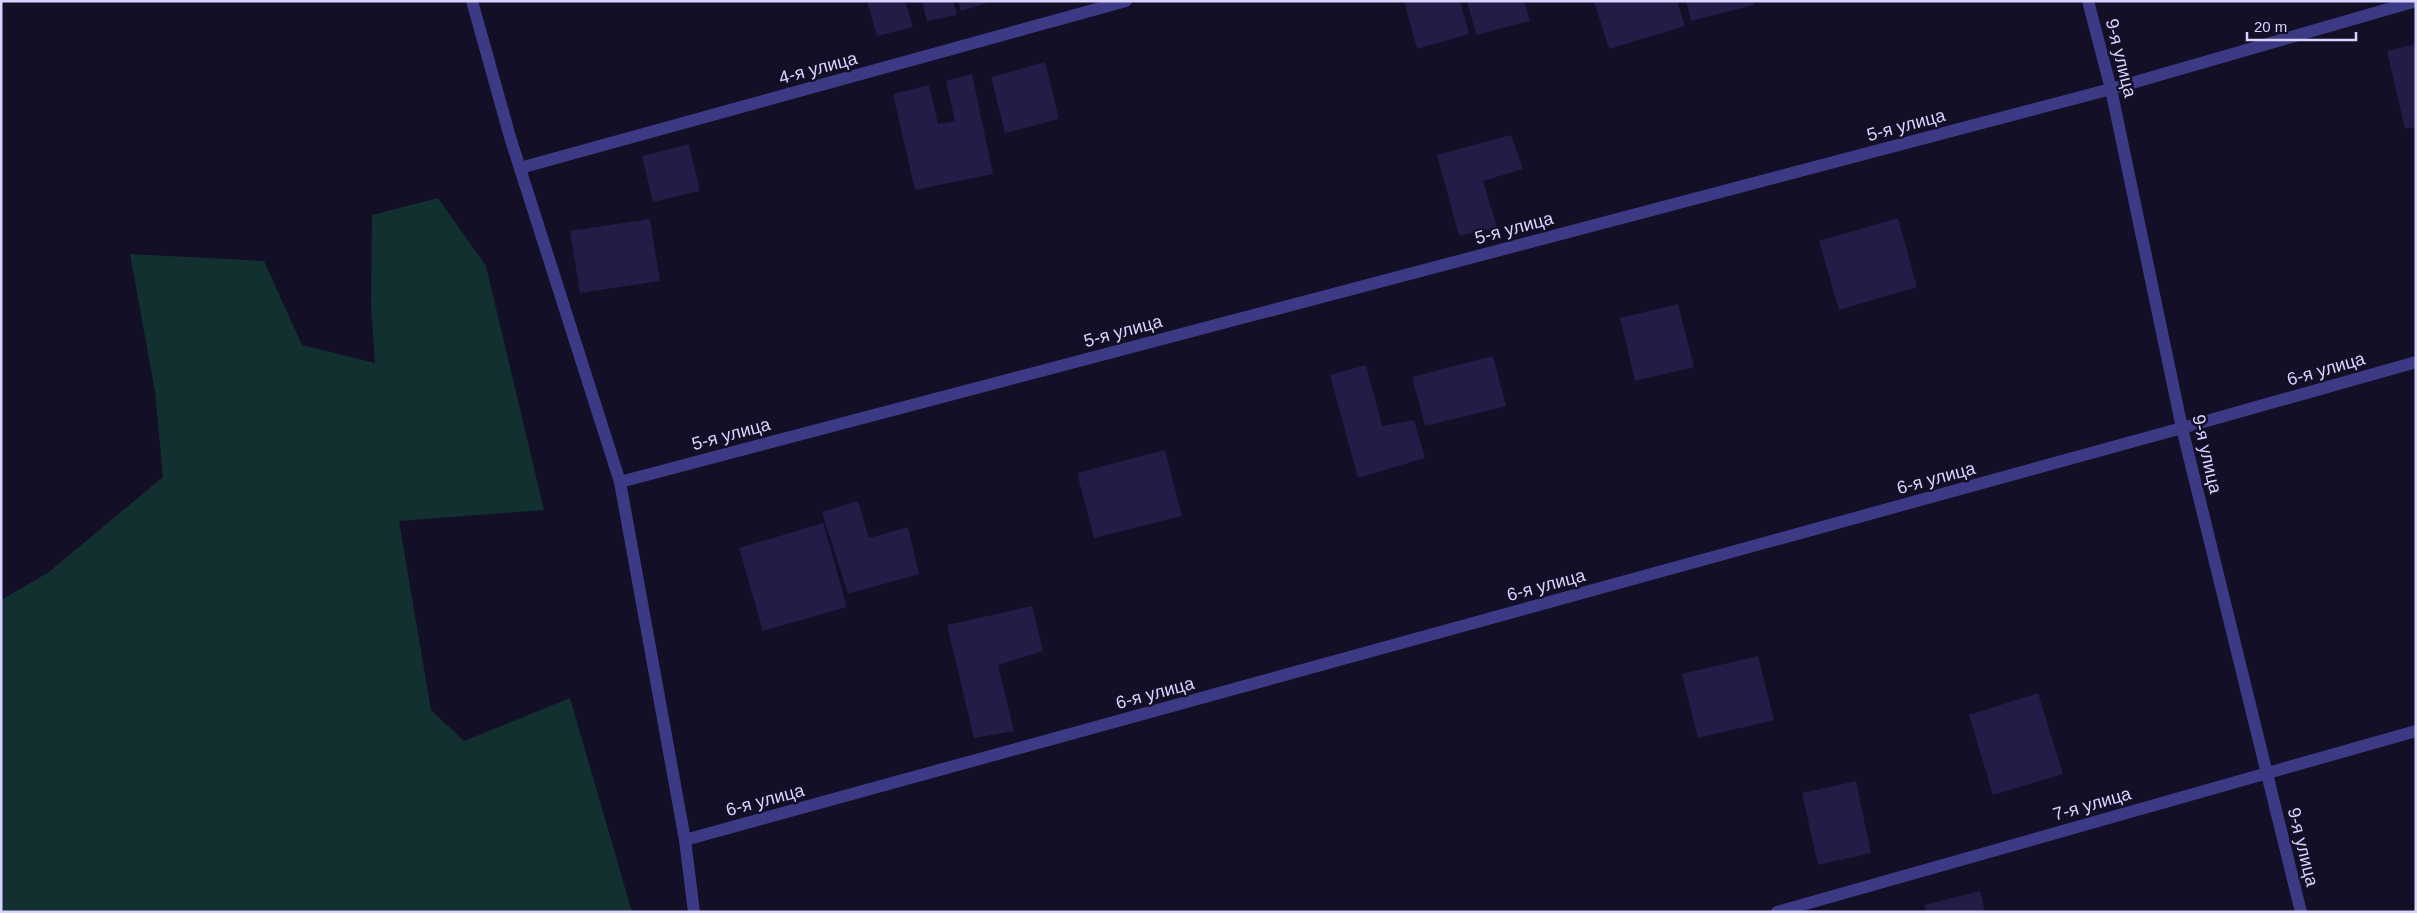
<svg xmlns="http://www.w3.org/2000/svg" width="2417" height="913" font-family="Helvetica,sans-serif">
  <style>
    .green { fill: #12302f }
    .building { fill: #241b47 }
    .lines { fill: none; stroke-linecap: round; stroke-linejoin: round }
    .minor { stroke: #3d3a85; stroke-width: 12 }
    .labels { text-anchor: middle; dominant-baseline: central; stroke-width: 5; stroke-linejoin: round; paint-order: stroke }
    .street-label { font-size: 18px; fill: #d9d4ff; stroke: #130f26 }
  </style>
  <rect width="100%" height="100%" fill="#130f26"/>
  <path class="green" d="M438,198L486,266L544,510L399,521L431,710L464,741L570,698L632,912H1V600L49,572L163,477L155,392L130,254L264,261L302,345L375,363L371,306L372,215Z"/>
  <g class="building">
    <path d="M867,1H905L913,27L877,36Z"/>
    <path d="M922,1H953L957,15L927,21Z"/>
    <path d="M958,1H990V2L961,11Z"/>
    <path d="M1404,1H1460L1469,34L1417,49Z"/>
    <path d="M1467,1H1524L1530,21L1476,35Z"/>
    <path d="M1594,1H1677L1685,26L1609,49Z"/>
    <path d="M1686,1H1753L1754,5L1691,21Z"/>
    <path d="M2416,44V127L2405,129L2387,51Z"/>
    <path d="M1045,62L1059,119L1005,133L991,77Z"/>
    <path d="M972,74L993,174L915,190L893,94L929,85L938,124L955,121L946,81Z"/>
    <path d="M1511,135L1523,169L1483,181L1497,227L1459,236L1437,155Z"/>
    <path d="M689,144L700,191L653,202L642,156Z"/>
    <path d="M1898,218L1917,287L1839,310L1819,241Z"/>
    <path d="M650,219L660,281L580,293L570,231Z"/>
    <path d="M1678,304L1694,367L1635,381L1620,318Z"/>
    <path d="M1493,356L1506,406L1425,426L1412,377Z"/>
    <path d="M1366,365L1382,426L1414,420L1425,458L1358,478L1330,375Z"/>
    <path d="M1165,450L1182,516L1094,538L1077,473Z"/>
    <path d="M858,501L869,538L908,527L919,574L848,594L822,512Z"/>
    <path d="M823,523L847,607L763,631L739,548Z"/>
    <path d="M1032,606L1043,651L998,665L1014,731L974,738L947,625Z"/>
    <path d="M1758,656L1774,720L1698,738L1682,674Z"/>
    <path d="M2038,693L2063,774L1993,795L1969,715Z"/>
    <path d="M1856,781L1871,853L1818,865L1802,793Z"/>
    <path d="M1980,891L1985,912H1926L1924,905Z"/>
  </g>
  <g class="lines">
    <g class="minor">
      <path d="M472,1L510,137L620,482L685,840L694,912"/>
      <path d="M2088,1L2111,89L2182,428L2301,912"/>
      <path d="M520,168L1126,1"/>
      <path d="M620,482L2111,89L2416,1"/>
      <path d="M685,840L2182,428L2416,362"/>
      <path d="M1777,912L2416,731"/>
    </g>
  </g>
  <g class="labels">
    <g class="street-label">
      <text transform="translate(2121 58) rotate(76)">9-я улица</text>
      <text transform="translate(818 68) rotate(-15)">4-я улица</text>
      <text transform="translate(1906 125) rotate(-15)">5-я улица</text>
      <text transform="translate(1514 228) rotate(-15)">5-я улица</text>
      <text transform="translate(1123 331) rotate(-15)">5-я улица</text>
      <text transform="translate(2326 369) rotate(-16)">6-я улица</text>
      <text transform="translate(731 434) rotate(-15)">5-я улица</text>
      <text transform="translate(2207 454) rotate(77)">9-я улица</text>
      <text transform="translate(1936 478) rotate(-15)">6-я улица</text>
      <text transform="translate(1546 585) rotate(-15)">6-я улица</text>
      <text transform="translate(1155 693) rotate(-15)">6-я улица</text>
      <text transform="translate(765 800) rotate(-15)">6-я улица</text>
      <text transform="translate(2092 804) rotate(-16)">7-я улица</text>
      <text transform="translate(2303 847) rotate(76)">9-я улица</text>
    </g>
  </g>
  <rect width="2417" height="913" fill="none" stroke="#d9d4ff" stroke-width="5"/>
  <path d="M2247 32v8h109v-8" fill="none" stroke="#d9d4ff" stroke-width="2.5"/>
  <text x="2254" y="32" font-size="15" fill="#d9d4ff" stroke="#130f26" stroke-width="4" paint-order="stroke">20 m</text>
</svg>
